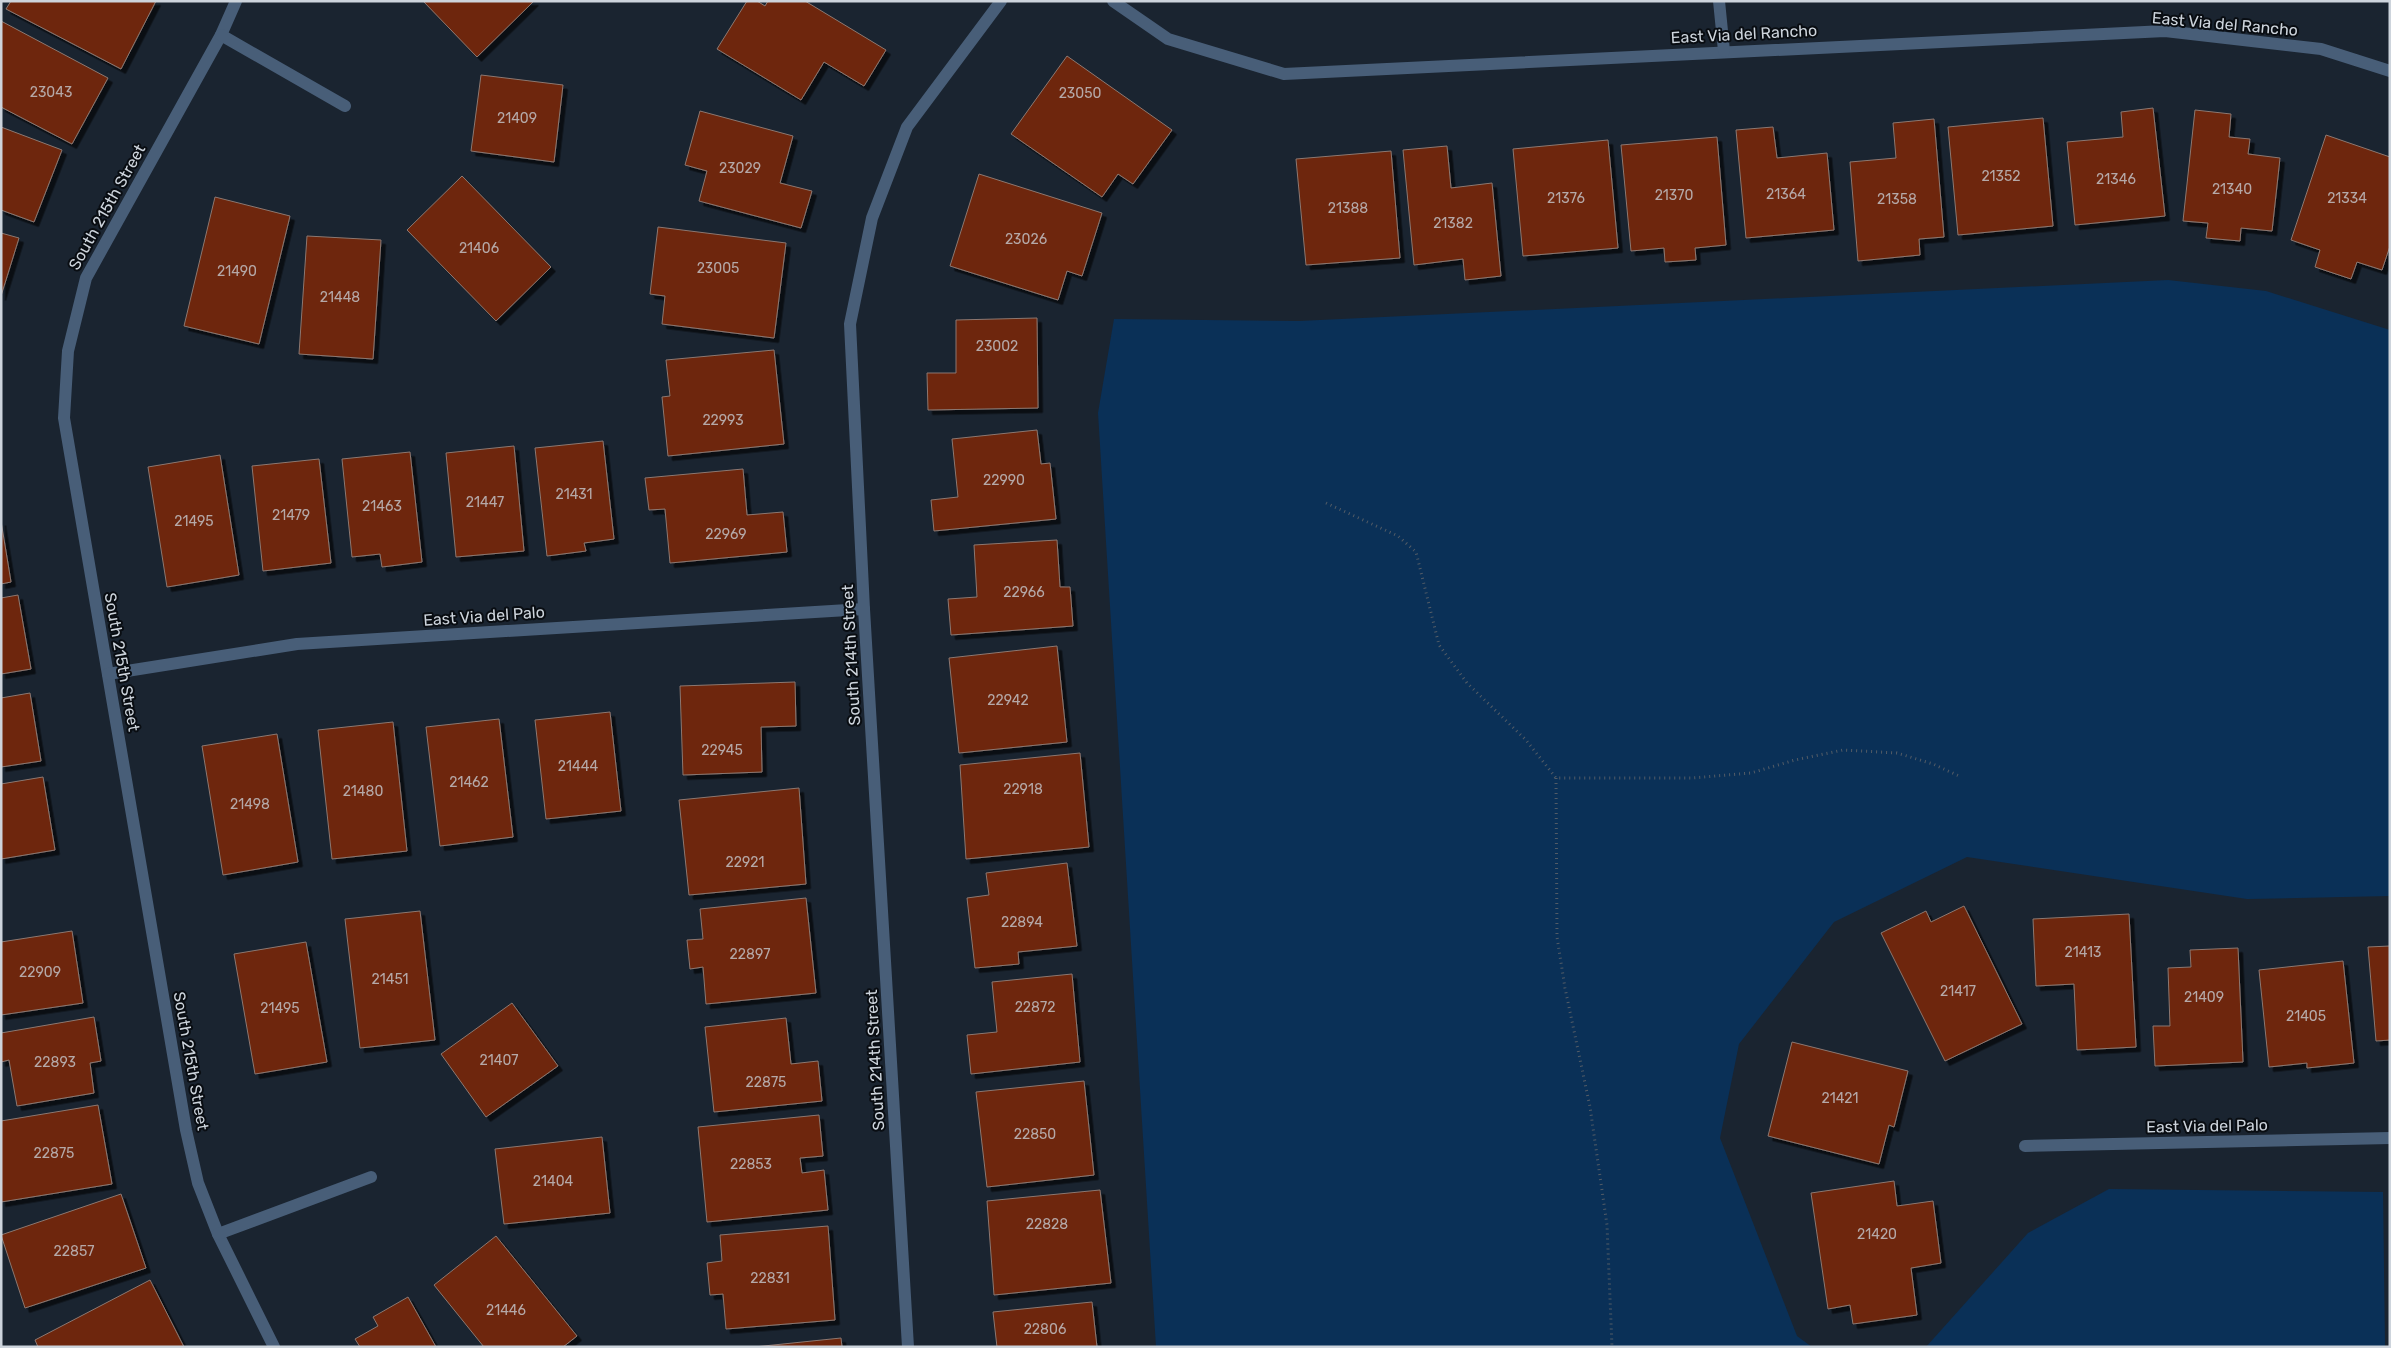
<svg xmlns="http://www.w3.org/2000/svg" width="2391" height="1348" font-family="Rubik,sans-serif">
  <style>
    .green { fill: #0a3057 }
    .building { fill: #6e2507; stroke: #8c7872; filter: url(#shadow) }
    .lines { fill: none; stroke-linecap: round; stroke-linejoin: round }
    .path { stroke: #535c67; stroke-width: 3; stroke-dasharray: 1 4; stroke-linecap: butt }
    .street { stroke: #485e78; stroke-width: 12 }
    .labels { text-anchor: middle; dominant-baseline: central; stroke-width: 4; stroke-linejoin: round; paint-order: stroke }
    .number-label { font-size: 14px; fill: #b5a8a7 }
    .street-label { font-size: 16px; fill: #cdd4dc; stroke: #090d12 }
  </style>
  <defs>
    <filter id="shadow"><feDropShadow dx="4.5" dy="4.5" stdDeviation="0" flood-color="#0009"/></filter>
  </defs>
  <rect width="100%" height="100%" fill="#1a2430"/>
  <g class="green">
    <path d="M2168,280L2266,291L2390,330V896L2247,899L1967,857L1834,922L1739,1044L1720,1138L1797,1336L1812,1347H1156L1098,413L1114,319L1299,321Z"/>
    <path d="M2109,1189L2383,1192L2385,1347H1926L2028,1233Z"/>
  </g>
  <g class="building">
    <path d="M11,1H156L121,69L6,9Z"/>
    <path d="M423,1H534L477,57Z"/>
    <path d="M747,1H757L765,6L768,1H805L886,50L864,86L824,62L801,100L717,49Z"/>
    <path d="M1,21L108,78L72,144L1,107Z"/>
    <path d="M1067,56L1172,130L1133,184L1118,174L1102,197L1011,134Z"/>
    <path d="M481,75L563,85L554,162L471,151Z"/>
    <path d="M2153,108L2165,216L2075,225L2067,142L2123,137L2121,112Z"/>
    <path d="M2195,110L2231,114L2229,137L2250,139L2248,154L2280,158L2272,231L2241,228L2240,241L2206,238L2208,223L2183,221Z"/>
    <path d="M700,111L793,136L780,183L812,191L801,228L699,201L707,171L685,165Z"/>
    <path d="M2043,118L2053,226L1958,235L1948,127Z"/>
    <path d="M1934,119L1944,237L1919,239L1920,255L1858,261L1850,162L1896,158L1893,123Z"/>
    <path d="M1,127L62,150L34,222L1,210Z"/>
    <path d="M1773,127L1777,158L1827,153L1834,230L1746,238L1736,130Z"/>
    <path d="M2326,135L2390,157V246L2382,270L2357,262L2351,279L2315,267L2320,250L2291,240Z"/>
    <path d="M1717,137L1726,245L1695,248L1696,260L1665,262L1664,248L1631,251L1621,145Z"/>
    <path d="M1608,140L1618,248L1523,256L1513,149Z"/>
    <path d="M1447,146L1451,188L1492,183L1501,276L1465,280L1463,259L1414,265L1403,150Z"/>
    <path d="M1391,151L1400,258L1306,265L1296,159Z"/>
    <path d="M979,174L1102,213L1082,276L1067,271L1058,300L950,266Z"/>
    <path d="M462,176L551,267L496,321L407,230Z"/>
    <path d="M215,197L290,216L259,344L184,326Z"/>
    <path d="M658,227L786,243L774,338L662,324L665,296L650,294Z"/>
    <path d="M1,233L19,238L1,296Z"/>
    <path d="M307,236L381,240L373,359L299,354Z"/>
    <path d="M1037,318L1038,408L928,410L927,373H956V320Z"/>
    <path d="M774,350L784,444L668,456L662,397L670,396L666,360Z"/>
    <path d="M1037,430L1041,464L1050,463L1056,519L934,531L931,500L958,497L952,439Z"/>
    <path d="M603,441L614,539L584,543L586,551L547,556L535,448Z"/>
    <path d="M514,446L524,551L456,557L446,453Z"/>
    <path d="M410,452L422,562L382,567L380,554L352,557L342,459Z"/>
    <path d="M220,455L239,575L167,587L148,467Z"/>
    <path d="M319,459L331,563L263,571L252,466Z"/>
    <path d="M743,469L747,515L783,512L787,552L670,563L665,509L649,510L645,478Z"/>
    <path d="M1,521L11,582L1,584Z"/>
    <path d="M1057,540L1060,587H1070L1073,626L951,635L948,599L977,597L974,545Z"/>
    <path d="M18,595L31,669L1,674V598Z"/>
    <path d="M1057,646L1067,742L959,753L949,658Z"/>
    <path d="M795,682L796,726L761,727L762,772L683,775L680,686Z"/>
    <path d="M30,693L41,761L1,767V698Z"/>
    <path d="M610,712L621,811L546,819L535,720Z"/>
    <path d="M499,719L513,837L440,846L426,727Z"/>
    <path d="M393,722L407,851L332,859L318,730Z"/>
    <path d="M277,734L298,862L223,875L202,746Z"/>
    <path d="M1080,753L1089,847L966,859L960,765Z"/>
    <path d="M43,777L55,850L1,859V784Z"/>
    <path d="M799,788L806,884L689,895L679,800Z"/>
    <path d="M1067,863L1077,946L1018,952L1019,964L975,968L967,898L989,895L986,873Z"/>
    <path d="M806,898L816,993L706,1004L703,967L690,969L687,940L703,939L700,909Z"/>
    <path d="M1964,906L2022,1024L1945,1061L1881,933L1926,911L1931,922Z"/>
    <path d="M420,911L435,1040L360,1048L345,919Z"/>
    <path d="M2129,914L2136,1047L2077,1050L2074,984L2036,986L2033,919Z"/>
    <path d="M72,931L83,1003L1,1015V942Z"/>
    <path d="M306,942L327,1062L255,1074L234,954Z"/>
    <path d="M2390,946V1040L2376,1041L2368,947Z"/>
    <path d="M2238,948L2243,1062L2155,1066L2153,1026H2170L2168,968L2191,967L2190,950Z"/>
    <path d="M2343,961L2354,1063L2307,1068V1063L2269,1067L2259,970Z"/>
    <path d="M1072,974L1080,1062L971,1074L967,1035L997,1032L992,982Z"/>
    <path d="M512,1003L558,1066L486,1117L441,1054Z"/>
    <path d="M94,1017L101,1061L90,1063L94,1093L17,1106L9,1060L1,1062V1033Z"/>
    <path d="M786,1018L791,1064L818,1061L822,1101L714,1112L705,1027Z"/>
    <path d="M1792,1042L1908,1071L1894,1127L1889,1125L1879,1164L1768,1136Z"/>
    <path d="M1084,1081L1094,1175L987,1187L976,1092Z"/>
    <path d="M98,1105L112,1184L1,1202V1121Z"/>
    <path d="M819,1115L823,1156L800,1158L802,1173L824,1170L828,1210L707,1222L698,1127Z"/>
    <path d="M602,1137L610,1213L504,1224L495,1149Z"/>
    <path d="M1894,1181L1897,1206L1933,1201L1941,1263L1911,1268L1917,1315L1853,1324L1850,1305L1828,1309L1811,1193Z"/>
    <path d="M1100,1190L1111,1283L994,1295L987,1201Z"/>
    <path d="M121,1194L146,1268L25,1308L1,1235Z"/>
    <path d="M828,1226L835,1320L726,1329L723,1294L710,1295L707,1263L722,1261L720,1235Z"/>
    <path d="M496,1236L577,1336L563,1347H484L434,1285Z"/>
    <path d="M150,1280L184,1347H38L35,1340Z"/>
    <path d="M408,1297L436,1347H360L355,1339L378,1326L373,1317Z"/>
    <path d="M1092,1302L1097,1347H997L993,1312Z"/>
    <path d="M841,1338L842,1347H754Z"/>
  </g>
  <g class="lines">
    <g class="path">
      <path d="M1326,503L1398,536L1416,552L1439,645L1467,683L1526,740L1556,778H1692L1751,773L1795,760L1843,750L1897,753L1933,764L1959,776"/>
      <path d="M1556,778L1557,937L1565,988L1590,1107L1607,1225L1612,1347"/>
    </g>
    <g class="street">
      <path d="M236,1L221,35L86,278L68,351L64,418L186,1130L198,1183L218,1234L274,1347"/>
      <path d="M1113,1L1168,39L1284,74L2165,31L2321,49L2390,71"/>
      <path d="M1719,1L1724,51"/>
      <path d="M221,35L345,106"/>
      <path d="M108,674L297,644L864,609"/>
      <path d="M2025,1146L2390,1138"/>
      <path d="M218,1234L371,1177"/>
      <path d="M908,1347L864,609L850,324L872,218L907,127L1001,1"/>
    </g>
  </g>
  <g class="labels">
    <g class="number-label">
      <text x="51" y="92">23043</text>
      <text x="1080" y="93">23050</text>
      <text x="517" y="118">21409</text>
      <text x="740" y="168">23029</text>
      <text x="2001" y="176">21352</text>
      <text x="2116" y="179">21346</text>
      <text x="2232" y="189">21340</text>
      <text x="1786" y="194">21364</text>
      <text x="1674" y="195">21370</text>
      <text x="1566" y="198">21376</text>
      <text x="2347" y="198">21334</text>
      <text x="1897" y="199">21358</text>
      <text x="1348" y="208">21388</text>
      <text x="1453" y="223">21382</text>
      <text x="1026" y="239">23026</text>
      <text x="479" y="248">21406</text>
      <text x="718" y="268">23005</text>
      <text x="237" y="271">21490</text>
      <text x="340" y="297">21448</text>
      <text x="997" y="346">23002</text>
      <text x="723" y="420">22993</text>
      <text x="1004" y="480">22990</text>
      <text x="574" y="494">21431</text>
      <text x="485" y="502">21447</text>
      <text x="382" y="506">21463</text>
      <text x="291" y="515">21479</text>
      <text x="194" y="521">21495</text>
      <text x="726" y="534">22969</text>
      <text x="1024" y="592">22966</text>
      <text x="1008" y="700">22942</text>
      <text x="722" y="750">22945</text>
      <text x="578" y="766">21444</text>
      <text x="469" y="782">21462</text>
      <text x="1023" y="789">22918</text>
      <text x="363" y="791">21480</text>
      <text x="250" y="804">21498</text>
      <text x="745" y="862">22921</text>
      <text x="1022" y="922">22894</text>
      <text x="2083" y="952">21413</text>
      <text x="750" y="954">22897</text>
      <text x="40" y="972">22909</text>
      <text x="390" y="979">21451</text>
      <text x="1958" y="991">21417</text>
      <text x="2204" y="997">21409</text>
      <text x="1035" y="1007">22872</text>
      <text x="280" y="1008">21495</text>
      <text x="2306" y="1016">21405</text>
      <text x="499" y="1060">21407</text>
      <text x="55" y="1062">22893</text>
      <text x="766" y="1082">22875</text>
      <text x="1840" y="1098">21421</text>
      <text x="1035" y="1134">22850</text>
      <text x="54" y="1153">22875</text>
      <text x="751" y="1164">22853</text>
      <text x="553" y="1181">21404</text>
      <text x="1047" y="1224">22828</text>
      <text x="1877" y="1234">21420</text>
      <text x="74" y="1251">22857</text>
      <text x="770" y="1278">22831</text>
      <text x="506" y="1310">21446</text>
      <text x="1045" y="1329">22806</text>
    </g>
    <g class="street-label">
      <text transform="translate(2225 24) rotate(5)">East Via del Rancho</text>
      <text transform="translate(1744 34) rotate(-3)">East Via del Rancho</text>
      <text transform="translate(107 207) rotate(-61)">South 215th Street</text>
      <text transform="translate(484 616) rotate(-4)">East Via del Palo</text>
      <text transform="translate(851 655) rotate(-93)">South 214th Street</text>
      <text transform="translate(122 662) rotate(80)">South 215th Street</text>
      <text transform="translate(875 1060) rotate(-93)">South 214th Street</text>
      <text transform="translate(191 1061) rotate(80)">South 215th Street</text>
      <text transform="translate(2207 1126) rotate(-1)">East Via del Palo</text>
    </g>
  </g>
  <rect width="2391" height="1348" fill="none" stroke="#cdd4dc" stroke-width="5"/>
</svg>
